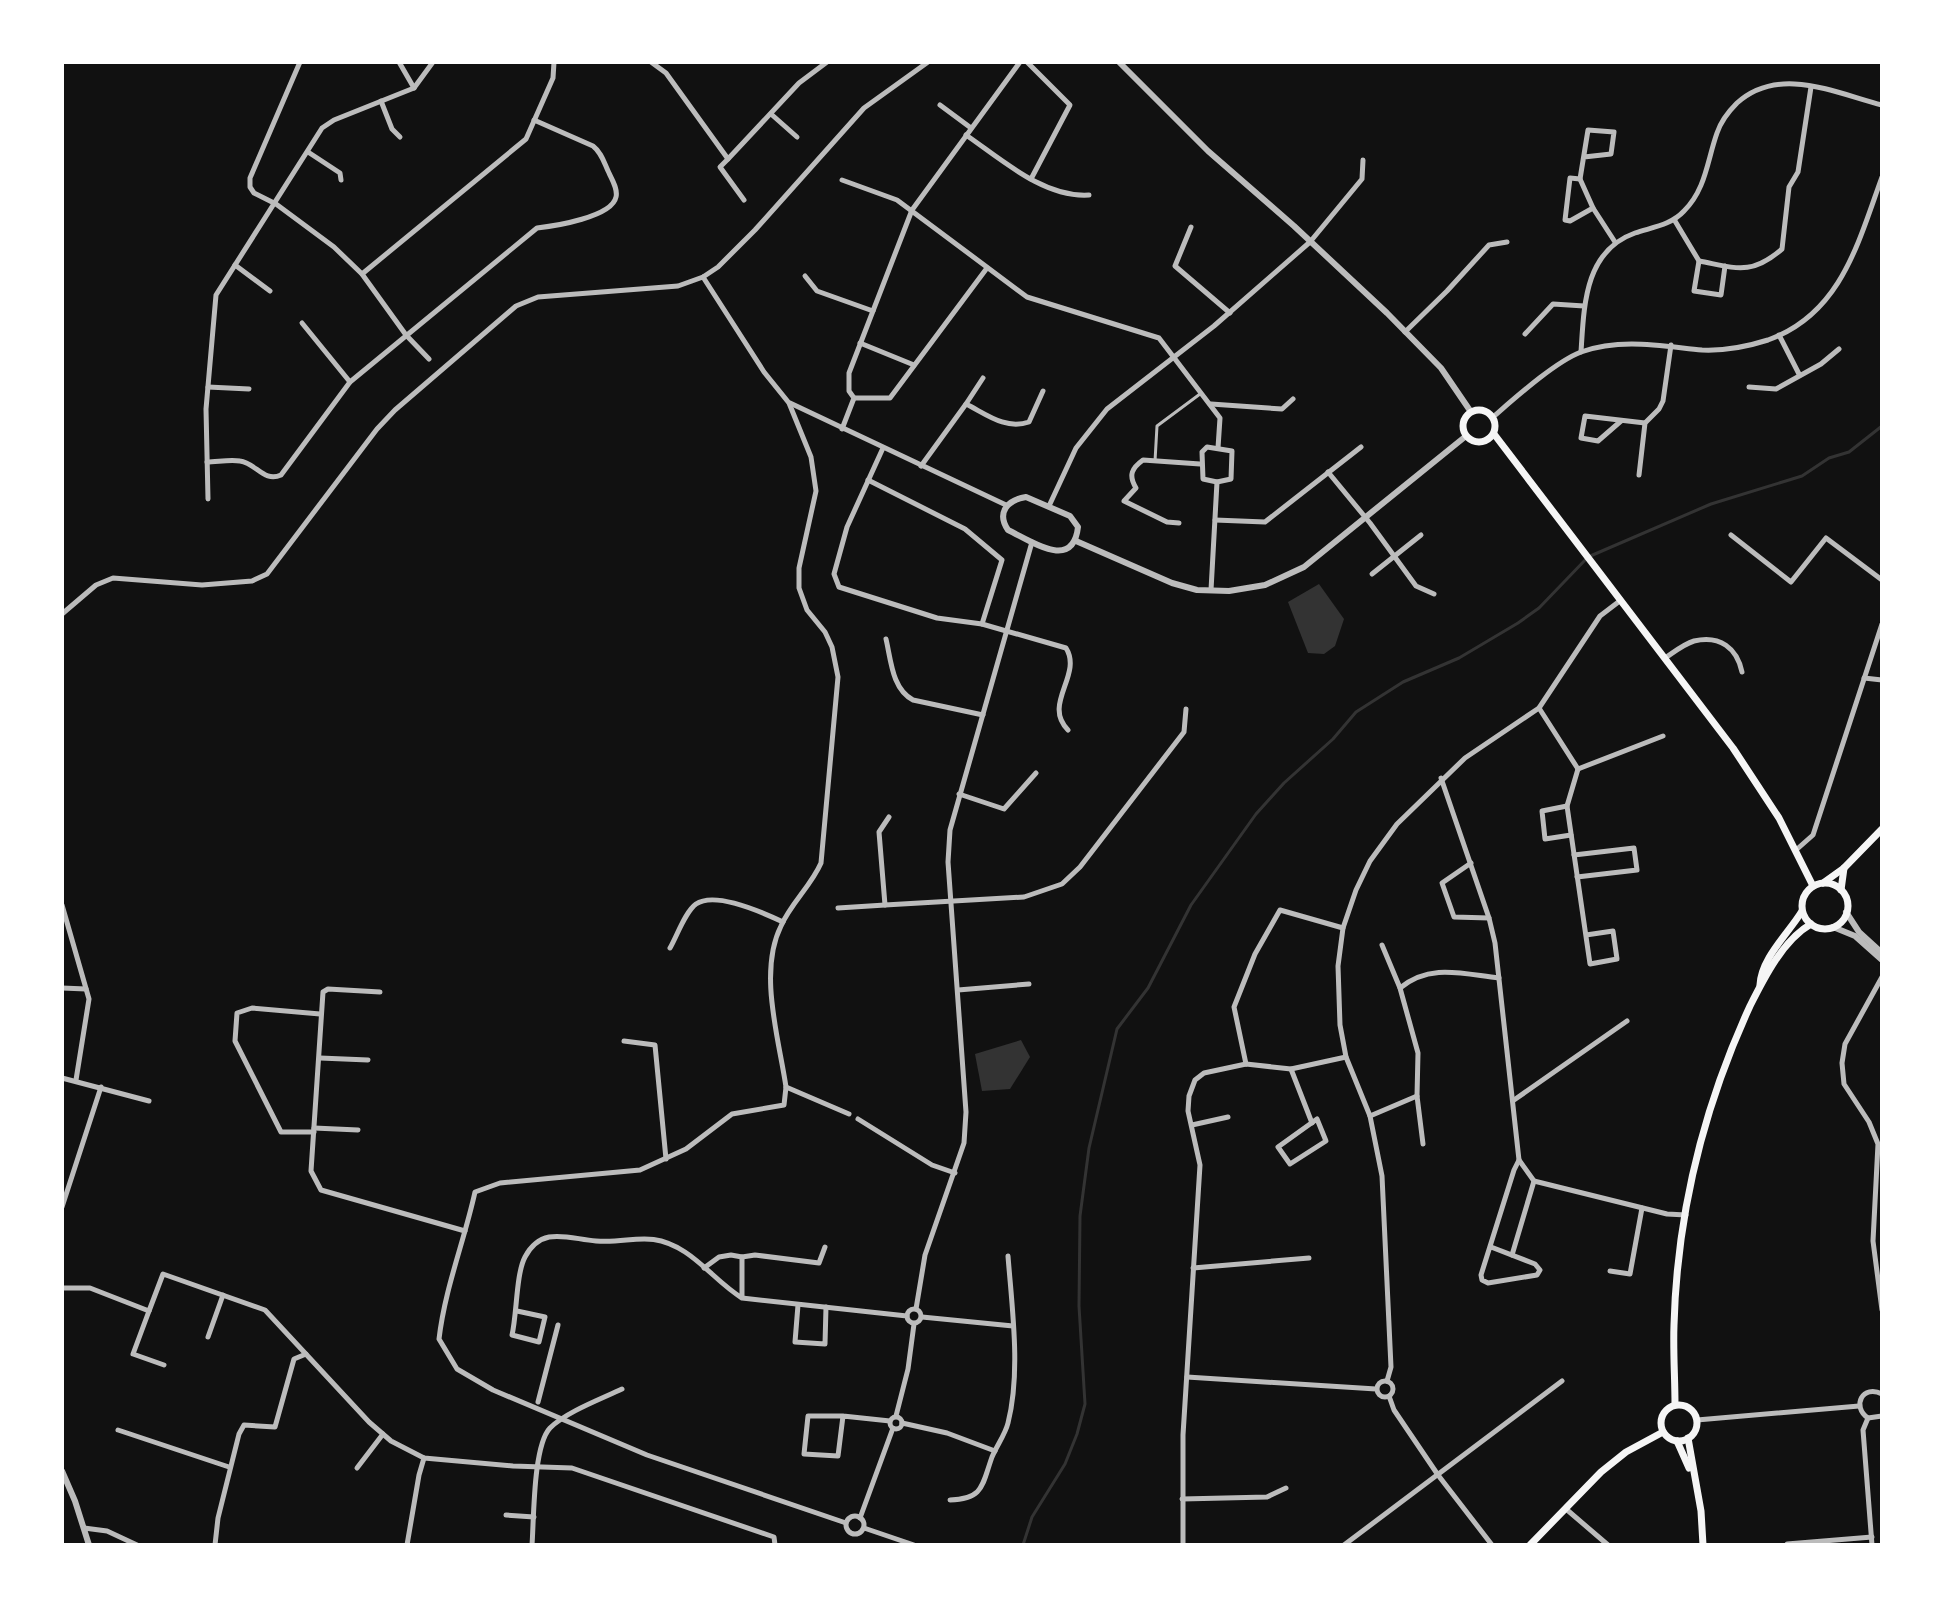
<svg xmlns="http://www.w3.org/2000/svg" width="1944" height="1607" font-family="'PT Sans',sans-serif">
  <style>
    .water { fill: #333 }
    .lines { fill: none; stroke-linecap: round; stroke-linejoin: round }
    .stream { stroke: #333; stroke-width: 3 }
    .service { stroke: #bcbcbc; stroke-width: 3 }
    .minor { stroke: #bcbcbc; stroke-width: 5 }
    .tertiary { stroke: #bcbcbc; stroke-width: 6 }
    .secondary { stroke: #f5f5f5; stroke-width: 7 }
  </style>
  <rect width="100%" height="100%" fill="#111"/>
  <g class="water">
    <path d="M1319,584L1344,619L1335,646L1324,654L1308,653L1288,602Z"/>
    <path d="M1021,1040L1030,1057L1010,1089L982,1091L975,1054Z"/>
  </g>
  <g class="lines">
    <path class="stream" d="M1023,1545L1032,1517L1065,1464L1077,1434L1085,1404L1079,1306L1080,1216L1089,1148L1117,1029L1148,988L1191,905L1256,814L1284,783L1333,739L1356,712L1403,682L1459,658L1518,623L1539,608L1588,557L1711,504L1802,476L1829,458L1849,452L1882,426"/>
    <path class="service" d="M1155,461L1157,426L1200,394"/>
    <g class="minor">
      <path d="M300,62L250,178V187L254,193L276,204L334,247L362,274L406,335L429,359"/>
      <path d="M399,62L414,88"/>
      <path d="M651,62L666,73L728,159L799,83L827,62"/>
      <path d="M1027,62L1070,105L1031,179"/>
      <path d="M381,101L392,129L400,137"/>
      <path d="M940,105L971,128"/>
      <path d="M771,114L797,137"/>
      <path d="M966,135C1001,159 1044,198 1089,195"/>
      <path d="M308,152L340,173L341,180"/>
      <path d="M1584,157L1611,154L1614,132L1588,130L1580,179L1593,208L1615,242"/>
      <path d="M728,159L720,167L744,200"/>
      <path d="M1580,179L1570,178L1565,220L1570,221L1593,208"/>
      <path d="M842,180L897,200L1027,297L1159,338L1220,418L1218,448"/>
      <path d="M1675,221L1699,261L1694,291L1721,295L1725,266"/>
      <path d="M1191,227L1175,266L1230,313"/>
      <path d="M1699,261C1736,268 1751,276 1782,249L1789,187L1798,172L1811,87"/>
      <path d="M235,265L270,291"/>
      <path d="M362,274L526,139L553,78L554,62"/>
      <path d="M805,276L817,291L873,311"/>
      <path d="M703,277L764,372L789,403L811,457L816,491L799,568V588L807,610L825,632L832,647L838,677L821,863C811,886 791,903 781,926C758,972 779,1039 786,1087L784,1105L732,1114L686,1149L640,1170L500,1183L475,1192C464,1242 445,1288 439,1339L457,1369L493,1390L647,1455L846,1523"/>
      <path d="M302,323L350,382"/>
      <path d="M1405,332L1447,291L1489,245L1507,242"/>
      <path d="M1525,334L1553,304L1584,306"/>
      <path d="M1779,335L1799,374"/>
      <path d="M860,343L914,365"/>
      <path d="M1581,352C1584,307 1584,251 1635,233C1653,227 1671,225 1684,211C1706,189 1707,161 1717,133C1721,121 1728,112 1737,103C1779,65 1835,93 1882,105"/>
      <path d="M208,387L249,389"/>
      <path d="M1749,387L1776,389L1821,364L1839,349"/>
      <path d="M854,398H890L987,268"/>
      <path d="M790,403L1006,505"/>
      <path d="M966,404L983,378"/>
      <path d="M1211,404L1282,409L1293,399"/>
      <path d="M1493,417C1515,398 1555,362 1581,352C1621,338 1661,346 1702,350C1725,351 1746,347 1768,340C1841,314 1858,243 1882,177"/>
      <path d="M1621,421L1598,441L1581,438L1585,416L1645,423"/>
      <path d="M842,429L854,398L849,391V373L912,210L1020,62"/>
      <path d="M1207,447L1232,451L1231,479L1217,482L1203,479L1202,452Z"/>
      <path d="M883,448L847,527L834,574L839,587L937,618L982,624L1066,648C1083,675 1042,704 1068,730"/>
      <path d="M207,462C217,462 230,459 240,461C256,463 264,483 281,475L350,382L537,228C555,226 612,217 616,197C618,189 612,180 609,173C604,163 602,153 593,146L534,120"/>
      <path d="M921,466L966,404C986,414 1005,430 1029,422L1043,391"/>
      <path d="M1328,472L1370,523L1416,586L1434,594"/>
      <path d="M1639,475L1645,423L1659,409L1663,401L1671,345"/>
      <path d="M868,480L965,529L1002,560L982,624"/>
      <path d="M208,499L206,409L216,295L322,128L334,120L414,88L433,62"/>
      <path d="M1049,506L1076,448L1107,409L1214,326L1310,242L1362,179L1363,160"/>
      <path d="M1215,520L1265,522L1361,447"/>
      <path d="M1179,523L1167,522L1124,501L1136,488C1128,475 1132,468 1143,460L1200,464"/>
      <path d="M1731,535L1791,582L1826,538L1882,580"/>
      <path d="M1372,574L1421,535"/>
      <path d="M1211,590L1217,482"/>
      <path d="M62,614L96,585L113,578L202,585L252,581L267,574L377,429L395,410L516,306L538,297L678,286L703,277L718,267L755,230L864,108L928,62"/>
      <path d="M886,639C891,660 892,689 913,700L983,715"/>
      <path d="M1665,658C1674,652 1684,644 1694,641C1720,635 1737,648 1742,672"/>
      <path d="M1864,678L1882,680"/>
      <path d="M1539,708L1578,769"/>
      <path d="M1578,769L1567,806L1590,964L1617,959L1613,931L1586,935"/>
      <path d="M1578,769L1663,736"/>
      <path d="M1441,778L1489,918L1495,943L1519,1160L1534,1181L1667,1214L1686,1215"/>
      <path d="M959,794L1004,809L1036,773"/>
      <path d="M1567,806L1542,811L1545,839L1571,835"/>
      <path d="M889,817L879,832L885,905L1024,897L1062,884L1080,867L1184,732L1186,709"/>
      <path d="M1796,850L1813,835L1882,624"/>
      <path d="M1574,855L1634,848L1637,870L1577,877"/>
      <path d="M1471,863L1442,883L1454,917L1489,918"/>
      <path d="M62,905L89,999L76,1080"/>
      <path d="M838,908L885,905"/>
      <path d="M1382,945L1400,988L1418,1053L1417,1096L1423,1144"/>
      <path d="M670,948C677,936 685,912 696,904C715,891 764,913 783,922"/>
      <path d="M1882,977L1845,1044L1842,1063L1844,1084L1869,1122L1878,1144L1873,1241L1882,1310"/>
      <path d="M62,988L86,989"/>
      <path d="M1400,988C1430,963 1463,974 1499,978"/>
      <path d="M958,990L1029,984"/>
      <path d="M380,992L328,989L323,992L311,1171L321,1190L465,1231"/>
      <path d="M624,1041L655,1045L666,1159"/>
      <path d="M320,1058L368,1060"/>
      <path d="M1246,1064L1234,1007L1255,954L1280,910L1343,928"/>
      <path d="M1291,1069L1312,1123"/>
      <path d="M62,1078L149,1101"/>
      <path d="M786,1087L849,1114"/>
      <path d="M1514,1100L1627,1021"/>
      <path d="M1370,1116L1417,1096"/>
      <path d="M858,1119L932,1165L955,1173"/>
      <path d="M1317,1119L1326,1141L1290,1164L1278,1147Z"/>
      <path d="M1192,1125L1228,1117"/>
      <path d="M314,1128L358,1130"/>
      <path d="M314,1132H281L235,1041L237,1013L252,1008L320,1014"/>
      <path d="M62,1207L101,1087"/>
      <path d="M1491,1247L1535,1264L1540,1270L1537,1275L1488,1283L1482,1280L1481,1275L1514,1170L1519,1160"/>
      <path d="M1512,1255L1534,1181"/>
      <path d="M742,1257V1297"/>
      <path d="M704,1268L719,1257L731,1255L742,1257L755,1255L819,1263L825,1247"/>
      <path d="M1193,1268L1309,1258"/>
      <path d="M1610,1271L1630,1274L1642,1208"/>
      <path d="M62,1288H90L149,1311L163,1274L265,1310L369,1422L391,1441L424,1458L513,1466L572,1468L774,1537L775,1545"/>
      <path d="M798,1305L795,1342L825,1344L826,1307"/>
      <circle cx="914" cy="1316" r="7"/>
      <path d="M916,1309L925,1255L964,1143L966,1112L948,862L950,830L1032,542"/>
      <path d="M149,1311L133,1354L164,1365"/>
      <path d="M517,1311L545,1317L539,1342L512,1335C517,1314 516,1274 525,1257C542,1225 569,1239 596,1241C631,1244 649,1229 685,1252C705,1265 721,1285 742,1298L907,1316"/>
      <path d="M922,1317L1013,1326"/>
      <path d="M208,1337L223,1295"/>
      <path d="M1187,1377L1376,1389"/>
      <circle cx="1385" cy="1389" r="8"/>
      <path d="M1387,1381L1391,1367L1382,1176L1370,1116L1346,1057L1340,1025L1338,966L1343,928L1356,890L1370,861L1397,824L1465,758L1539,708L1600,616L1621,600"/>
      <path d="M1882,1394C1863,1384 1851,1406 1868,1418L1882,1416"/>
      <path d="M1389,1396L1394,1410L1438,1475L1492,1545"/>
      <path d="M538,1402L558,1325"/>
      <path d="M843,1416L838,1456L804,1454L808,1416H843L890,1421"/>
      <path d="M896,1416L908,1369L914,1324"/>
      <circle cx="896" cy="1423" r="6"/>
      <path d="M1868,1418L1863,1430L1872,1545"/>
      <path d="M1697,1420L1859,1406"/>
      <path d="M902,1423L947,1433L995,1451"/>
      <path d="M118,1430L229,1467"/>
      <path d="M357,1468L383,1434"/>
      <path d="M1182,1499L1267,1497L1286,1488"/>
      <path d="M950,1500C984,1499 982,1485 992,1457C997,1445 1005,1435 1008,1423C1021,1372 1012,1308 1008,1256"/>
      <path d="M1566,1509L1608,1545"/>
      <path d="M506,1515L534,1517"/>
      <circle cx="855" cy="1525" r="9"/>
      <path d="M860,1518L893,1428"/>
      <path d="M84,1528L107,1531L137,1545"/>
      <path d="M864,1528L914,1545"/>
      <path d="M215,1545L218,1518L239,1434L244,1425L275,1427L294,1359L306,1354"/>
      <path d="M407,1545L419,1475L424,1458"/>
      <path d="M532,1545C534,1519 533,1446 550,1428C566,1412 601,1399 622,1389"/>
      <path d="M1183,1545V1435L1200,1165L1188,1111L1189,1096L1195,1080L1204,1073L1246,1064L1291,1069L1346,1057"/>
      <path d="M1344,1545L1562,1381"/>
      <path d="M1789,1545L1787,1544L1872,1537"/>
    </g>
    <g class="tertiary">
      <path d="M1119,62L1208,151L1294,226L1387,313L1441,368L1471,412"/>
      <path d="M1026,497L1070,516L1078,527C1073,571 1033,542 1008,530C996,512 1008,500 1026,497Z"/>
      <path d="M1076,541L1172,583L1197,590L1229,591L1265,585L1304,567L1466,436"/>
      <path d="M1846,912L1859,932L1882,953"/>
      <path d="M1833,927L1855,936L1882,960"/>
      <path d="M62,1471L75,1501L89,1545"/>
    </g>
    <g class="secondary">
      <circle cx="1479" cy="426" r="16"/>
      <path d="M1494,434L1733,748L1779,818L1813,886"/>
      <path d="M1823,883L1844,868L1882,829"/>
      <circle cx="1825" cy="906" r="23"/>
      <path d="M1841,890L1844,868"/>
      <path d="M1760,985C1761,958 1789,933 1802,911"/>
      <circle cx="1679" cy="1423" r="18"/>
      <path d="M1675,1405C1675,1378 1673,1352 1674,1325C1677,1215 1704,1106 1750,1006C1764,978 1783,940 1811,924"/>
      <path d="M1688,1438L1701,1511L1703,1545"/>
      <path d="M1677,1441L1689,1468"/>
      <path d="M1530,1545L1601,1472L1626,1452L1663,1432"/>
    </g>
  </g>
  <rect width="1944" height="1607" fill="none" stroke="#ffffff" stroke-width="128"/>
</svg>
